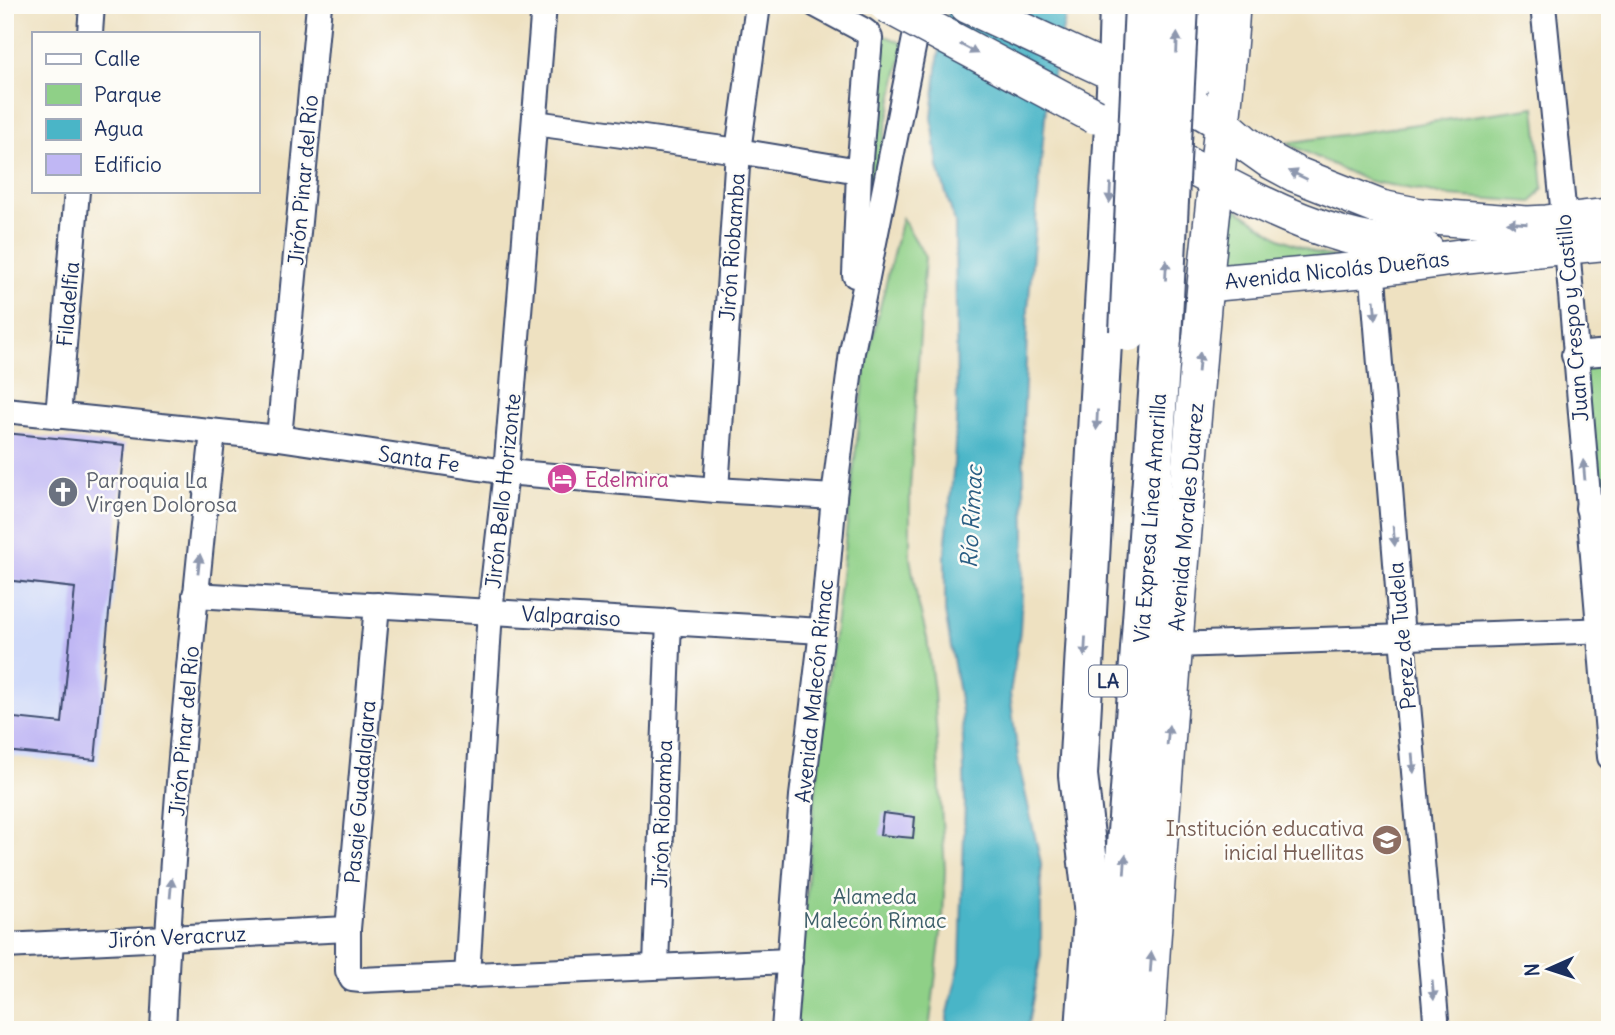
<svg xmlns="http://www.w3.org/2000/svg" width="1615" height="1035" font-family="Delius,sans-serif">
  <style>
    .built { fill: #d0daf9 }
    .green { fill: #8fd087; stroke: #558072; stroke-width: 2 }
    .water { fill: #4ab5c7; stroke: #327292; stroke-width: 2 }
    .building { fill: #c0b7f4 }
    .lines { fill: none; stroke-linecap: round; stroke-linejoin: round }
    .street-casing { stroke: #3b4a6d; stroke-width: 28 }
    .secondary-casing { stroke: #3b4a6d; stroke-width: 38 }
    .highway-casing { stroke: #3b4a6d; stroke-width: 42 }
    .street { stroke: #fff; stroke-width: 24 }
    .secondary { stroke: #fff; stroke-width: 35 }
    .highway { stroke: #fff; stroke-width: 38 }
    .secondary-bridge-casing { stroke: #3b4a6d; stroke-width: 38; stroke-linecap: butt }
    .highway-bridge-casing { stroke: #3b4a6d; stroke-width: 42; stroke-linecap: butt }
    .secondary-bridge { stroke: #fff; stroke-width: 35 }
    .highway-bridge { stroke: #fff; stroke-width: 38 }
    .oneway { fill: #8d97ae }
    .labels { text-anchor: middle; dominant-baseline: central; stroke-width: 5; stroke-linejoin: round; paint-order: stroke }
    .shield { fill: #fdfcf7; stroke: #5f6c8c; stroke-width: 2 }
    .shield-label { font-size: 19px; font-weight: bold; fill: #1b2f5e }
    .street-label { font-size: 21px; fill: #1b2f5e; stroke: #fdfcf7 }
    .hotel-label { font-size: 21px; fill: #b23c85; stroke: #fdfcf7; text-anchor: start }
    .worship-label { font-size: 21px; fill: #5b616d; stroke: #fdfcf7; text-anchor: start }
    .education-label { font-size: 21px; fill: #785e54; stroke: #fdfcf7; text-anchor: end }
    .park-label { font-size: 21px; fill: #3e5f6a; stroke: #fdfcf7 }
    .water-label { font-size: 23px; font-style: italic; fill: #2b5e83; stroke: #fdfcf7 }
  </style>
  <rect width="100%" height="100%" fill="#fdfcf7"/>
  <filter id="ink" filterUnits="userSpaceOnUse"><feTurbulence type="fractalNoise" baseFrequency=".0143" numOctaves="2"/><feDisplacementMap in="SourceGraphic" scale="14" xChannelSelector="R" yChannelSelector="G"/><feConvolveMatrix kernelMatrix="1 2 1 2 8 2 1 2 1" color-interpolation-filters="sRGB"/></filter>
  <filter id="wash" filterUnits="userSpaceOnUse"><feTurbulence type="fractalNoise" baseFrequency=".00686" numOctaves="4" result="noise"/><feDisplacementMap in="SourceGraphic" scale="28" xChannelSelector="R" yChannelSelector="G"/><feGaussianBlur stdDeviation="1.57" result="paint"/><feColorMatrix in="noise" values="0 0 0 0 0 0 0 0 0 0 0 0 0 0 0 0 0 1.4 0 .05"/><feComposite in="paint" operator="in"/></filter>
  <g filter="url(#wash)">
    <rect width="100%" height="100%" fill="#eee1c1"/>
    <path class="built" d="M5,539L119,548L98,765L5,756Z"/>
    <g class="green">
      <path d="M873,30L904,44L865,225Z"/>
      <path d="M1535,107L1543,188L1532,202L1450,196L1368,181L1286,143Z"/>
      <path d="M1231,205L1280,238L1316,253L1374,266L1227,276Z"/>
      <path d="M902,218L925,256L910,488V558L917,598L927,638L934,692L945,870L943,917L929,1030H795L814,805L866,364Z"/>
      <path d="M1610,357V499L1595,500L1582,359Z"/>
    </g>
    <path class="water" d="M950,5H1068L1046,107L1028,309L1023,433L1025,535L1020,631L1010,693L1019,765L1041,863V954L1027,1030H948L947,1017L960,963L965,802L962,711L945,612V551L954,463L957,404L955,223L938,167L932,117L938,59Z"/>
    <g id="blocks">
      <g class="building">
        <path d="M5,433L125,445L95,760L5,751V717L62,723L75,588L5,580Z"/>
        <path d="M883,813L915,817L913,838L880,835Z"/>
      </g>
    </g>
  </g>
  <g filter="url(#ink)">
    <use href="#blocks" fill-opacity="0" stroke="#3b4a6d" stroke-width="2"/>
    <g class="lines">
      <g class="street-casing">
        <g id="street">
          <path d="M816,5L863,30L867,33L870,38L859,171L855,275"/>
          <path d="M1543,5L1567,247L1610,757"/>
          <path d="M90,33L92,5"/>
          <path d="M535,123L738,151L859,171"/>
          <path d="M1371,253L1402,637L1437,1030"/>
          <path d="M1574,355L1610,352"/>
          <path d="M5,410L279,438L506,472L716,490L834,497"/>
          <path d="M58,416L77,191"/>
          <path d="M279,438L319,5"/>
          <path d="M716,490L738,151L758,5"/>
          <path d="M1588,508L1610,506"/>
          <path d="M195,595L822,631"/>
          <path d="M377,605L348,929V971L352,979L361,980C504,975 647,966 790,961"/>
          <path d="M1175,645L1610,630"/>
          <path d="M5,946L348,929"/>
          <path d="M656,965L669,621"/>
          <path d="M467,976L490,611L506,472L544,5"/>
          <path d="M163,1030C172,830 191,631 213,432"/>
          <path d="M784,1030L802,796L822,631L834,497L852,352L921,8"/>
        </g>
      </g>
      <g class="secondary-casing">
        <g id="secondary">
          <path d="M967,5L1103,68L1181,99L1222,123L1245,143L1269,160L1295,174L1381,208L1420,216L1527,224L1547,223L1610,216"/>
          <path d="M1181,99C1205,68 1207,51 1210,12"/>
          <path d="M1147,143C1209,176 1274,215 1341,234C1369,242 1398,246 1426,250"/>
          <path d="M1206,284L1372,269L1467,256L1610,242"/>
          <path d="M1147,1030C1163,781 1183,533 1205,285C1214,192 1227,99 1232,5"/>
        </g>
      </g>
      <g class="highway-casing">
        <g id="highway">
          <path d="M1094,915L1078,775L1117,72L1119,5"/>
          <path d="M1085,1030L1095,890"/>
          <path d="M1113,1030L1162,338"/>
        </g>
      </g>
      <use href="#street" class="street"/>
      <use href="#secondary" class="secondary"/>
      <use href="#highway" class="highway"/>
      <g class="secondary-bridge-casing">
        <path id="secondary-bridge" d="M887,5L1095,116"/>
      </g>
      <g class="highway-bridge-casing">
        <g id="highway-bridge">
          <path d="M1129,332L1144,5"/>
          <path d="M1162,338L1179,5"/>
        </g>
      </g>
      <use href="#secondary-bridge" class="secondary-bridge"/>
      <use href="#highway-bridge" class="highway-bridge"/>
    </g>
    <defs><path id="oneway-solid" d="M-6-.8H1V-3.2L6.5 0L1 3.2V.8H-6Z" transform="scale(1.75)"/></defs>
    <g class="oneway">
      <use href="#oneway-solid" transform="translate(1177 43) rotate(-88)"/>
      <use href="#oneway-solid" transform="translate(969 49) rotate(28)"/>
      <use href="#oneway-solid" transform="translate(1298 175) rotate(-155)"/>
      <use href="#oneway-solid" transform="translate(1110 193) rotate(93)"/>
      <use href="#oneway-solid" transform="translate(1517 223) rotate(-176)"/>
      <use href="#oneway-solid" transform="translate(1166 270) rotate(-87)"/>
      <use href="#oneway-solid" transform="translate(1375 310) rotate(85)"/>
      <use href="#oneway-solid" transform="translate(1199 362) rotate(-85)"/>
      <use href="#oneway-solid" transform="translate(1097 420) rotate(93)"/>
      <use href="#oneway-solid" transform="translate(1584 470) rotate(-95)"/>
      <use href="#oneway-solid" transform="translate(1394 536) rotate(85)"/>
      <use href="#oneway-solid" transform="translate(199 564) rotate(-84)"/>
      <use href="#oneway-solid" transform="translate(1085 647) rotate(93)"/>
      <use href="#oneway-solid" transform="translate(1168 735) rotate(-85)"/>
      <use href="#oneway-solid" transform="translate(1413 763) rotate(85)"/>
      <use href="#oneway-solid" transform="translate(1125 864) rotate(-86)"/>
      <use href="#oneway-solid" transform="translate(171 888) rotate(-85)"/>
      <use href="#oneway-solid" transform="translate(1151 962) rotate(-86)"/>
      <use href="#oneway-solid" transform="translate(1433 990) rotate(85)"/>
    </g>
  </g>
  <defs>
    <g id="hotel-disc" transform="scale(1.575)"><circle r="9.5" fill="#d1479c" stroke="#fdfcf7"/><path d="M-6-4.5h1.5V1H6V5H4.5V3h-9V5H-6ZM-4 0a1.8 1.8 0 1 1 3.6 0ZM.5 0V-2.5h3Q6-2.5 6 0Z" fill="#fff"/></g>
    <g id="church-disc" transform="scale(1.575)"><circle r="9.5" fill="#6b7280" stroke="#fdfcf7"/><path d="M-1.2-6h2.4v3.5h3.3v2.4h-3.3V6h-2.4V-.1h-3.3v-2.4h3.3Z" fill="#fff"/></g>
    <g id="school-disc" transform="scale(1.575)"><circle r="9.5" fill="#8d6e63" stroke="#fdfcf7"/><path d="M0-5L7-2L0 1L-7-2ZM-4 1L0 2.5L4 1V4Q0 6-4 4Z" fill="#fff"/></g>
  </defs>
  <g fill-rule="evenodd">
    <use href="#hotel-disc" x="562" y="479"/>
    <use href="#church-disc" x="63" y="492"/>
    <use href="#school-disc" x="1387" y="840"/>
  </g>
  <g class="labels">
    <rect class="shield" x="1089" y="665.5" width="38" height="31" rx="5"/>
    <g class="shield-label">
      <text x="1108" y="681">LA</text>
    </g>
    <g class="street-label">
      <text transform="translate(303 180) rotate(-85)">Jirón Pinar del Río</text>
      <text transform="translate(732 247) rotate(-86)">Jirón Riobamba</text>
      <text transform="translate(1337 270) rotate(-6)">Avenida Nicolás Dueñas</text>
      <text transform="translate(68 304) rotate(-85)">Filadelfia</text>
      <text transform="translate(1572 318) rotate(-95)">Juan Crespo y Castillo</text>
      <text transform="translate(419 459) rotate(8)">Santa Fe</text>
      <text transform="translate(503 491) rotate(-84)">Jirón Bello Horizonte</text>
      <text transform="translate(1186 517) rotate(-85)">Avenida Morales Duarez</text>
      <text transform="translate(1150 518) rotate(-86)">Vía Expresa Línea Amarilla</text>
      <text transform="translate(571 616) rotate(3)">Valparaiso</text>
      <text transform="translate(1402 636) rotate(-95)">Perez de Tudela</text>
      <text transform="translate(814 691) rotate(-84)">Avenida Malecón Rímac</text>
      <text transform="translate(184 731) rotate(-85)">Jirón Pinar del Río</text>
      <text transform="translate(360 792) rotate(-85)">Pasaje Guadalajara</text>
      <text transform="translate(662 814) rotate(-88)">Jirón Riobamba</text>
      <text transform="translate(177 937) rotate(-3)">Jirón Veracruz</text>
    </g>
    <g class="hotel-label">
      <text x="585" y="479">Edelmira</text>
    </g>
    <g class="worship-label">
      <text x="86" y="480">Parroquia La<tspan x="86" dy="24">Virgen Dolorosa</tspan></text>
    </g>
    <g class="education-label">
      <text x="1364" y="828">Institución educativa<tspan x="1364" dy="24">inicial Huellitas</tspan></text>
    </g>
    <g class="park-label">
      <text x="875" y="896">Alameda<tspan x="875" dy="24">Malecón Rímac</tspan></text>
    </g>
    <g class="water-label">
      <text transform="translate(971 517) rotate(-87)">Río Rímac</text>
    </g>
  </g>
  <rect width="1615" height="1035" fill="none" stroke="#fdfcf7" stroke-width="28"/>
  <rect x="32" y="32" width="228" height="161" fill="#fdfcf7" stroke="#a3aaba" stroke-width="2"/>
  <rect x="46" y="54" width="35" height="10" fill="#ffffff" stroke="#a3aaba" stroke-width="2"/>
  <text x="94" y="66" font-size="21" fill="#1b2f5e">Calle</text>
  <rect x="46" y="84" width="35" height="21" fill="#8fd087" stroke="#a3aaba" stroke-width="2"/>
  <text x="94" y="102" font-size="21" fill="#1b2f5e">Parque</text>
  <rect x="46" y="119" width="35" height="21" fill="#4ab5c7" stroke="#a3aaba" stroke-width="2"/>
  <text x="94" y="136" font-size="21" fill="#1b2f5e">Agua</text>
  <rect x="46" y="154" width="35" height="21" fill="#c0b7f4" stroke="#a3aaba" stroke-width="2"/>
  <text x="94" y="172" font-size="21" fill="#1b2f5e">Edificio</text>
  <g transform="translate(1549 969) rotate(267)" stroke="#fdfcf7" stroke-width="5" paint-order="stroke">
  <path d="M0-5L12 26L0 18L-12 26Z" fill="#1b2f5e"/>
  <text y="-10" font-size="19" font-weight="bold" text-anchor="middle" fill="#1b2f5e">N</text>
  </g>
</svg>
